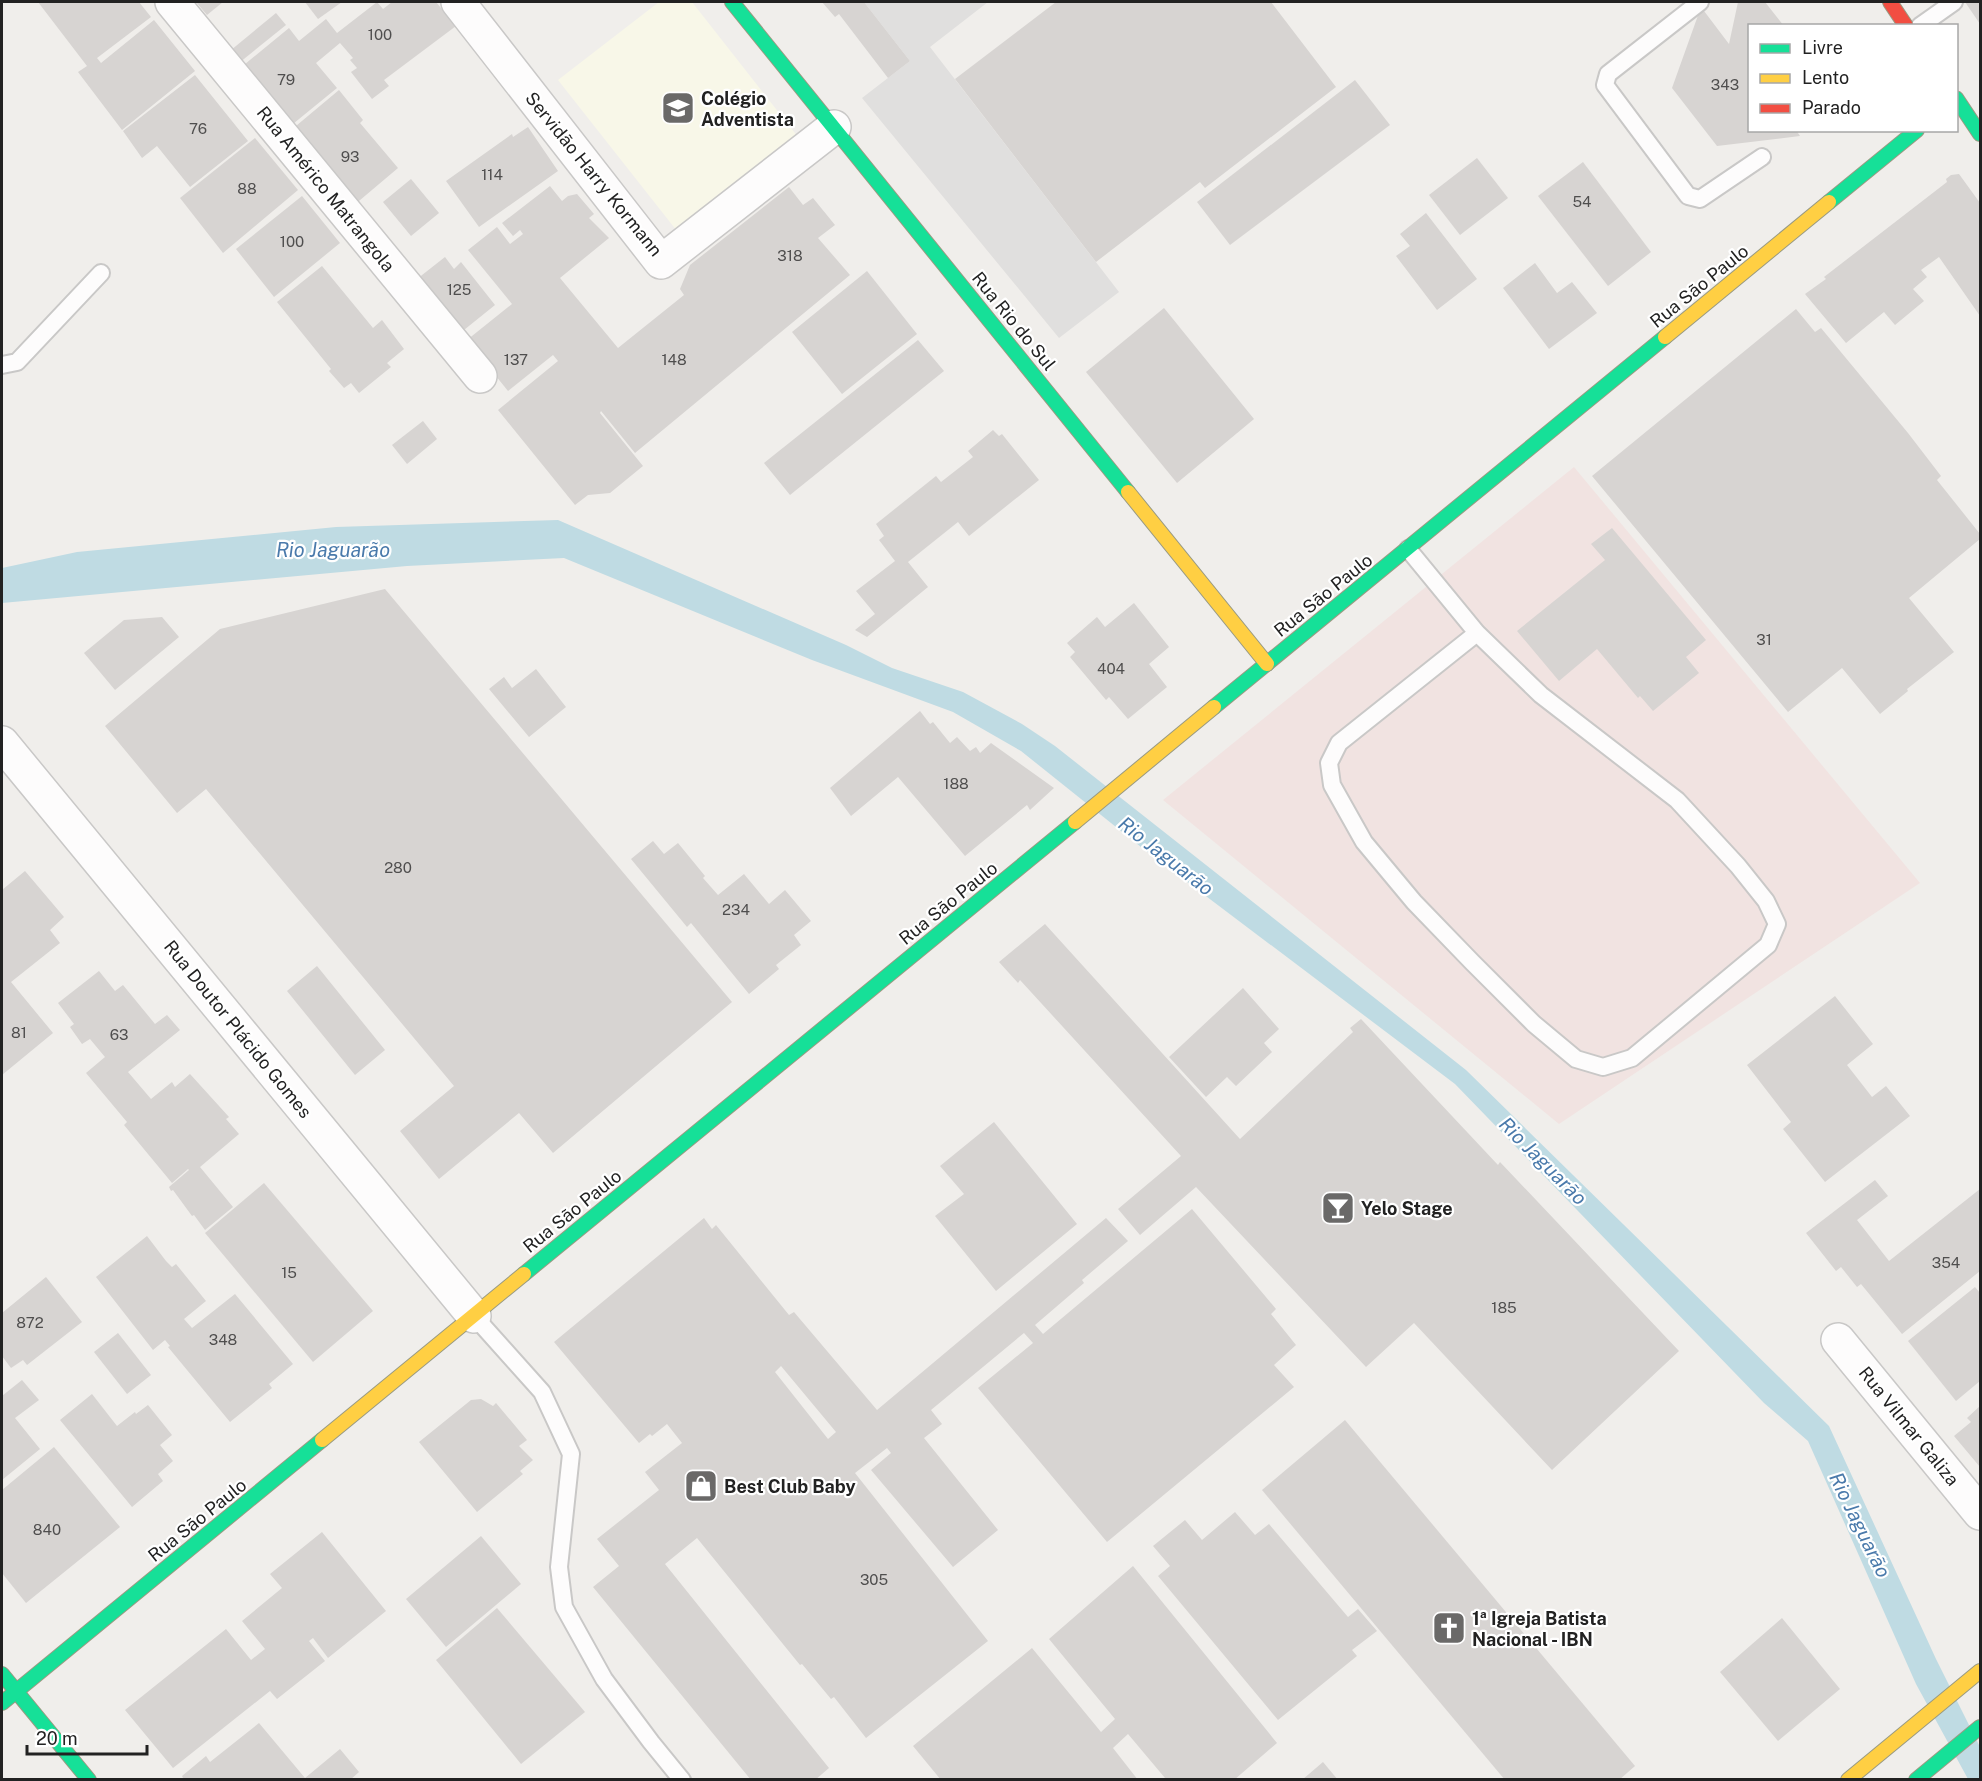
<svg xmlns="http://www.w3.org/2000/svg" width="1982" height="1781" font-family="'Public Sans',sans-serif">
  <style>
    .commercial { fill: #f1e3e1 }
    .education { fill: #f8f7e8 }
    .parking { fill: #e0dfde }
    .water { fill: #bfdbe3 }
    .building { fill: #d7d4d2; fill-rule: evenodd }
    .lines { fill: none; stroke-linecap: round; stroke-linejoin: round }
    .lane-casing { stroke: #c9c8c7; stroke-width: 20 }
    .street-casing { stroke: #c9c8c7; stroke-width: 36 }
    .fast-casing { stroke: #999a82; stroke-width: 16 }
    .slow-casing { stroke: #999a82; stroke-width: 16 }
    .jam-casing { stroke: #999a82; stroke-width: 16 }
    .lane { stroke: #fdfcfc; stroke-width: 16 }
    .street { stroke: #fdfcfc; stroke-width: 33 }
    .fast { stroke: #16e098; stroke-width: 14 }
    .slow { stroke: #ffcf43; stroke-width: 14 }
    .jam { stroke: #f24e42; stroke-width: 14 }
    .labels { text-anchor: middle; dominant-baseline: central; stroke-width: 4.5; stroke-linejoin: round; paint-order: stroke }
    .number-label { font-size: 15px; fill: #4f4e4e }
    .poi-label { font-size: 18px; font-weight: bold; fill: #222; stroke: #fff; text-anchor: start }
    .street-label { font-size: 18px; fill: #222; stroke: #fff }
    .water-label { font-size: 20px; font-style: italic; fill: #4a7aab; stroke: #fff }
  </style>
  <rect width="100%" height="100%" fill="#f0eeeb"/>
  <path class="commercial" d="M1574,467L1920,883L1559,1124L1163,800Z"/>
  <path class="education" d="M659,2H692L798,137L677,231L558,80Z"/>
  <path class="parking" d="M864,2H988L930,47L1119,292L1059,338L862,98L910,61Z"/>
  <path class="water" d="M558,520L846,645L892,668L963,692L1022,724L1055,746L1466,1070L1829,1426L1936,1659L1980,1747V1779H1968L1916,1684L1808,1441L1764,1403L1455,1084L1141,847L1021,751L953,712L812,660L564,558L407,566L2,603V568L77,552L336,527Z"/>
  <g class="building">
    <path d="M38,2H139L151,17L97,58L101,63L154,20L195,71L122,130L78,72L87,66Z"/>
    <path d="M196,2H223L207,15Z"/>
    <path d="M305,2H342L318,19Z"/>
    <path d="M377,2L383,9L392,2H436L456,26L384,80L389,86L372,99L351,72L357,68L350,60L353,58L340,43L316,63L337,88L288,128L239,69L289,28L299,41L326,19L337,33Z"/>
    <path d="M822,2H864L910,61L888,78L839,14L835,17Z"/>
    <path d="M1056,2H1271L1336,87L1205,188L1200,182L1096,262L955,79Z"/>
    <path d="M1738,2H1765L1784,26H1750V130H1796L1800,136L1717,146L1672,88L1701,7L1729,44Z"/>
    <path d="M1965,2H1980V24Z"/>
    <path d="M276,13L286,25L234,67L225,55Z"/>
    <path d="M195,75L248,141L190,187L157,146L142,158L123,131Z"/>
    <path d="M1355,80L1390,125L1230,245L1197,202Z"/>
    <path d="M339,90L363,120L360,123L398,168L353,206L290,131Z"/>
    <path d="M528,127L558,171L479,227L446,181L512,134L513,137Z"/>
    <path d="M255,138L298,190L223,253L180,198Z"/>
    <path d="M1477,158L1508,198L1460,235L1429,195Z"/>
    <path d="M1583,162L1651,252L1608,286L1538,196Z"/>
    <path d="M1959,174L1980,203V316L1939,257L1921,270L1927,277L1913,289L1924,301L1895,325L1884,312L1846,343L1805,294L1826,279L1824,277L1947,182L1946,179L1951,175Z"/>
    <path d="M411,179L439,213L411,236L383,202Z"/>
    <path d="M550,186L562,201L568,196L577,194L594,214L589,218L609,238L560,278L618,348L684,295L680,289L690,265L789,187L803,205L813,198L835,225L818,238L850,275L635,453L601,411L600,413L643,466L610,493L588,495L575,505L498,410L558,361L553,355L508,391L467,340L512,304L468,250L497,227L510,244L523,234L520,230L513,236L502,223Z"/>
    <path d="M302,196L340,243L274,297L236,249Z"/>
    <path d="M1426,213L1477,279L1437,310L1396,256L1410,246L1400,234Z"/>
    <path d="M445,257L454,269L461,262L495,305L459,334L417,279Z"/>
    <path d="M1535,263L1557,293L1572,282L1597,313L1549,349L1503,288Z"/>
    <path d="M322,266L373,328L382,320L404,349L387,363L391,367L359,393L351,383L344,388L329,371L331,369L277,302Z"/>
    <path d="M867,271L917,334L842,394L792,332Z"/>
    <path d="M1164,308L1254,419L1177,483L1086,372Z"/>
    <path d="M1796,309L1815,332L1821,328L1908,433L1941,476L1937,480L1980,534V539L1909,598L1954,652L1907,689L1908,691L1880,714L1842,668L1788,712L1592,476Z"/>
    <path d="M918,340L944,371L790,495L764,463Z"/>
    <path d="M423,421L437,439L407,464L392,445Z"/>
    <path d="M993,430L999,436L1002,434L1039,480L969,536L958,522L908,562L928,587L867,637L855,630L875,614L856,591L895,561L879,540L884,536L876,524L936,476L941,482L973,457L968,451Z"/>
    <path d="M1612,528L1706,640L1686,657L1699,673L1653,711L1640,696L1638,698L1597,649L1559,681L1517,631L1605,560L1591,544Z"/>
    <path d="M385,589L732,1002L553,1153L519,1113L439,1179L400,1131L454,1086L206,789L177,813L105,726L220,629Z"/>
    <path d="M1134,603L1169,647L1149,664L1167,687L1128,719L1109,697L1106,700L1070,657L1075,652L1067,643L1097,617L1105,627Z"/>
    <path d="M162,617L179,637L115,690L84,653L124,620Z"/>
    <path d="M536,669L566,707L529,737L489,689L504,677L512,688Z"/>
    <path d="M920,711L930,724L933,722L950,743L957,737L970,751L976,747L980,753L991,743L1054,788L1030,810L1027,805L965,856L898,777L851,816L830,788Z"/>
    <path d="M653,841L664,854L678,843L705,876L703,878L718,895L744,874L769,904L785,890L811,921L794,935L801,945L776,965L779,969L749,994L691,923L687,927L631,859Z"/>
    <path d="M25,871L64,917L50,930L60,943L11,982L53,1033L2,1075V890Z"/>
    <path d="M1045,924L1240,1139L1353,1032L1350,1028L1361,1019L1498,1165L1500,1162L1679,1351L1552,1470L1414,1323L1366,1367L1196,1187L1140,1235L1118,1209L1181,1156L1020,980L1018,983L999,962Z"/>
    <path d="M317,966L385,1050L355,1075L287,991Z"/>
    <path d="M99,971L115,991L123,985L155,1024L167,1015L180,1030L128,1072L151,1099L172,1082L175,1087L190,1074L229,1117L226,1119L239,1134L200,1167L233,1207L205,1230L194,1215L192,1216L173,1190L171,1191L169,1187L189,1170L188,1169L172,1183L124,1125L127,1122L86,1073L105,1057L90,1039L82,1044L70,1027L74,1024L58,1003Z"/>
    <path d="M1243,988L1279,1029L1264,1043L1272,1052L1236,1086L1227,1077L1206,1097L1169,1057Z"/>
    <path d="M1835,996L1873,1044L1847,1065L1872,1097L1886,1086L1910,1116L1825,1182L1783,1129L1791,1122L1747,1065Z"/>
    <path d="M994,1122L1077,1224L996,1291L935,1216L964,1194L940,1166Z"/>
    <path d="M1875,1180L1888,1196L1857,1220L1889,1261L1980,1189V1271L1902,1334L1861,1284L1857,1287L1841,1267L1836,1271L1806,1233Z"/>
    <path d="M264,1183L373,1311L313,1362L205,1233Z"/>
    <path d="M1192,1209L1276,1309L1271,1314L1296,1345L1274,1365L1294,1387L1107,1542L978,1388L1033,1343L1024,1333L931,1410L942,1424L924,1438L998,1530L953,1567L871,1470L891,1453L887,1448L855,1473L988,1641L866,1738L834,1697L831,1699L802,1664L800,1665L697,1538L665,1564L829,1768L815,1780H751L593,1587L619,1566L597,1539L659,1490L645,1472L682,1443L667,1424L652,1436L650,1434L639,1443L554,1342L704,1218L712,1229L716,1225L789,1315L794,1312L877,1410L1106,1218L1128,1241L1082,1280L1084,1283L1035,1325L1043,1334ZM781,1366L836,1432L828,1439L775,1372Z"/>
    <path d="M147,1236L166,1261L172,1267L176,1264L206,1301L184,1319L192,1328L235,1294L293,1364L269,1384L272,1388L230,1422L168,1347L170,1346L165,1340L153,1350L96,1277Z"/>
    <path d="M46,1277L82,1322L27,1365L23,1360L11,1368L2,1356V1313Z"/>
    <path d="M1975,1287L1980,1293V1381L1956,1401L1908,1341Z"/>
    <path d="M118,1333L151,1375L127,1394L94,1352Z"/>
    <path d="M22,1380L39,1400L15,1418L40,1449L2,1480V1396Z"/>
    <path d="M92,1394L117,1426L135,1412L136,1414L148,1405L172,1435L160,1445L173,1461L158,1474L163,1481L132,1507L60,1420Z"/>
    <path d="M481,1399L493,1406L496,1403L527,1440L519,1446L533,1460L520,1471L523,1474L477,1512L419,1442L471,1400Z"/>
    <path d="M1980,1406V1467L1954,1436L1971,1422L1967,1418Z"/>
    <path d="M1345,1420L1635,1766L1619,1780H1505L1262,1490Z"/>
    <path d="M54,1447L120,1527L26,1603L2,1573V1490Z"/>
    <path d="M1235,1512L1255,1535L1269,1524L1348,1617L1358,1609L1377,1631L1352,1650L1357,1656L1278,1720L1158,1576L1170,1566L1153,1546L1185,1520L1202,1540Z"/>
    <path d="M322,1532L386,1611L328,1658L313,1638L309,1641L325,1661L277,1699L270,1691L173,1768L125,1710L226,1629L251,1660L265,1649L242,1621L282,1588L270,1574Z"/>
    <path d="M481,1536L521,1584L446,1647L406,1599Z"/>
    <path d="M1133,1566L1277,1743L1234,1780H1163L1165,1778L1128,1734L1113,1748L1138,1780H941L913,1746L1032,1648L1101,1732L1115,1719L1049,1639Z"/>
    <path d="M497,1608L585,1712L521,1764L436,1660Z"/>
    <path d="M1782,1618L1840,1689L1778,1741L1720,1672Z"/>
    <path d="M259,1723L305,1778L340,1749L359,1772L350,1780H184L182,1776L206,1756L210,1762Z"/>
    <path d="M1323,1762L1338,1780H1302Z"/>
  </g>
  <g class="lines">
    <g class="lane-casing">
      <g id="lane">
        <path d="M1700,2L1608,74L1605,85L1688,196L1700,199L1762,157"/>
        <path d="M1920,26L1954,2"/>
        <path d="M2,365L17,362L101,273"/>
        <path d="M1408,549L1477,633L1541,695L1677,800L1738,866L1766,901L1777,924L1768,945L1632,1058L1603,1067L1576,1059L1534,1024L1472,962L1414,902L1364,842L1332,785L1329,763L1339,743L1477,633"/>
        <path d="M474,1316L542,1392L571,1454L559,1567L564,1607L604,1679L651,1742L682,1780"/>
      </g>
    </g>
    <g class="street-casing">
      <g id="street">
        <path d="M172,2L480,376"/>
        <path d="M458,2L661,262L834,127"/>
        <path d="M2,743L474,1316"/>
        <path d="M1838,1340L1980,1513"/>
      </g>
    </g>
    <g class="fast-casing">
      <g id="fast">
        <path d="M732,2L1128,492"/>
        <path d="M1956,98L1980,134"/>
        <path d="M1829,202L1917,130"/>
        <path d="M1214,707L1665,337"/>
        <path d="M524,1274L1075,822"/>
        <path d="M2,1674L89,1780"/>
        <path d="M2,1703L322,1440"/>
        <path d="M1916,1780L1980,1727"/>
      </g>
    </g>
    <g class="slow-casing">
      <g id="slow">
        <path d="M1665,337L1829,202"/>
        <path d="M1128,492L1267,664"/>
        <path d="M1075,822L1214,707"/>
        <path d="M322,1440L524,1274"/>
        <path d="M1848,1780L1980,1671"/>
      </g>
    </g>
    <g class="jam-casing">
      <path id="jam" d="M1890,2L1906,26"/>
    </g>
    <use href="#lane" class="lane"/>
    <use href="#street" class="street"/>
    <use href="#fast" class="fast"/>
    <use href="#slow" class="slow"/>
    <use href="#jam" class="jam"/>
  </g>
  <defs>
    <g id="school-square" transform="scale(1.725)"><rect x="-9" y="-9" width="18" height="18" rx="4" fill="#6a6968" stroke="#fff"/><path d="M0-5L7-2L0 1L-7-2ZM-4 1L0 2.5L4 1V4Q0 6-4 4Z" fill="#fff"/></g>
    <g id="bar-square" transform="scale(1.725)"><rect x="-9" y="-9" width="18" height="18" rx="4" fill="#6a6968" stroke="#fff"/><path d="M-6-5H6L.8 .8V4.5H3.5V6h-7V4.5H-.8V.8Z" fill="#fff"/></g>
    <g id="shop-square" transform="scale(1.725)"><rect x="-9" y="-9" width="18" height="18" rx="4" fill="#6a6968" stroke="#fff"/><path d="M-5-2.5h2.3a2.7 3.5 0 0 1 5.4 0H5L5.5 6h-11ZM-1.5-2.5h3a1.5 2.3 0 0 0-3 0Z" fill="#fff"/></g>
    <g id="church-square" transform="scale(1.725)"><rect x="-9" y="-9" width="18" height="18" rx="4" fill="#6a6968" stroke="#fff"/><path d="M-1.2-6h2.4v3.5h3.3v2.4h-3.3V6h-2.4V-.1h-3.3v-2.4h3.3Z" fill="#fff"/></g>
  </defs>
  <g fill-rule="evenodd">
    <use href="#school-square" x="678" y="108"/>
    <use href="#bar-square" x="1338" y="1208"/>
    <use href="#shop-square" x="701" y="1486"/>
    <use href="#church-square" x="1449" y="1628"/>
  </g>
  <g class="labels">
    <g class="number-label">
      <text x="380" y="34">100</text>
      <text x="286" y="79">79</text>
      <text x="1725" y="84">343</text>
      <text x="198" y="128">76</text>
      <text x="350" y="156">93</text>
      <text x="492" y="174">114</text>
      <text x="247" y="188">88</text>
      <text x="1582" y="201">54</text>
      <text x="292" y="241">100</text>
      <text x="790" y="255">318</text>
      <text x="459" y="289">125</text>
      <text x="516" y="359">137</text>
      <text x="674" y="359">148</text>
      <text x="1764" y="639">31</text>
      <text x="1111" y="668">404</text>
      <text x="956" y="783">188</text>
      <text x="398" y="867">280</text>
      <text x="736" y="909">234</text>
      <text x="19" y="1032">81</text>
      <text x="119" y="1034">63</text>
      <text x="1946" y="1262">354</text>
      <text x="289" y="1272">15</text>
      <text x="1504" y="1307">185</text>
      <text x="30" y="1322">872</text>
      <text x="223" y="1339">348</text>
      <text x="47" y="1529">840</text>
      <text x="874" y="1579">305</text>
    </g>
    <g class="poi-label">
      <text x="701" y="98">Colégio<tspan x="701" dy="21">Adventista</tspan></text>
      <text x="1361" y="1208">Yelo Stage</text>
      <text x="724" y="1486">Best Club Baby</text>
      <text x="1472" y="1618">1ª Igreja Batista<tspan x="1472" dy="21">Nacional - IBN</tspan></text>
    </g>
    <g class="street-label">
      <text transform="translate(594 174) rotate(51)">Servidão Harry Kormann</text>
      <text transform="translate(326 189) rotate(51)">Rua Américo Matrangola</text>
      <text transform="translate(1699 286) rotate(-39)">Rua São Paulo</text>
      <text transform="translate(1014 321) rotate(51)">Rua Rio do Sul</text>
      <text transform="translate(1323 595) rotate(-39)">Rua São Paulo</text>
      <text transform="translate(948 903) rotate(-39)">Rua São Paulo</text>
      <text transform="translate(238 1029) rotate(51)">Rua Doutor Plácido Gomes</text>
      <text transform="translate(572 1211) rotate(-39)">Rua São Paulo</text>
      <text transform="translate(1909 1426) rotate(51)">Rua Vilmar Galiza</text>
      <text transform="translate(197 1520) rotate(-39)">Rua São Paulo</text>
    </g>
    <g class="water-label">
      <text x="333" y="550">Rio Jaguarão</text>
      <text transform="translate(1166 856) rotate(38)">Rio Jaguarão</text>
      <text transform="translate(1543 1161) rotate(45)">Rio Jaguarão</text>
      <text transform="translate(1860 1525) rotate(64)">Rio Jaguarão</text>
    </g>
  </g>
  <rect width="1982" height="1781" fill="none" stroke="#222222" stroke-width="6"/>
  <rect x="1748" y="24" width="210" height="108" fill="#ffffff" stroke="#a7a7a7" stroke-width="1.5"/>
  <rect x="1760" y="44" width="30" height="9" fill="#16e098" stroke="#a7a7a7" stroke-width="1.5"/>
  <text x="1802" y="54" font-size="18" fill="#222222">Livre</text>
  <rect x="1760" y="74" width="30" height="9" fill="#ffcf43" stroke="#a7a7a7" stroke-width="1.5"/>
  <text x="1802" y="84" font-size="18" fill="#222222">Lento</text>
  <rect x="1760" y="104" width="30" height="9" fill="#f24e42" stroke="#a7a7a7" stroke-width="1.5"/>
  <text x="1802" y="114" font-size="18" fill="#222222">Parado</text>
  <path d="M27 1745v9h120v-9" fill="none" stroke="#222222" stroke-width="3"/>
  <text x="36" y="1745" font-size="18" fill="#222222" stroke="#ffffff" stroke-width="4.5" paint-order="stroke">20 m</text>
</svg>
